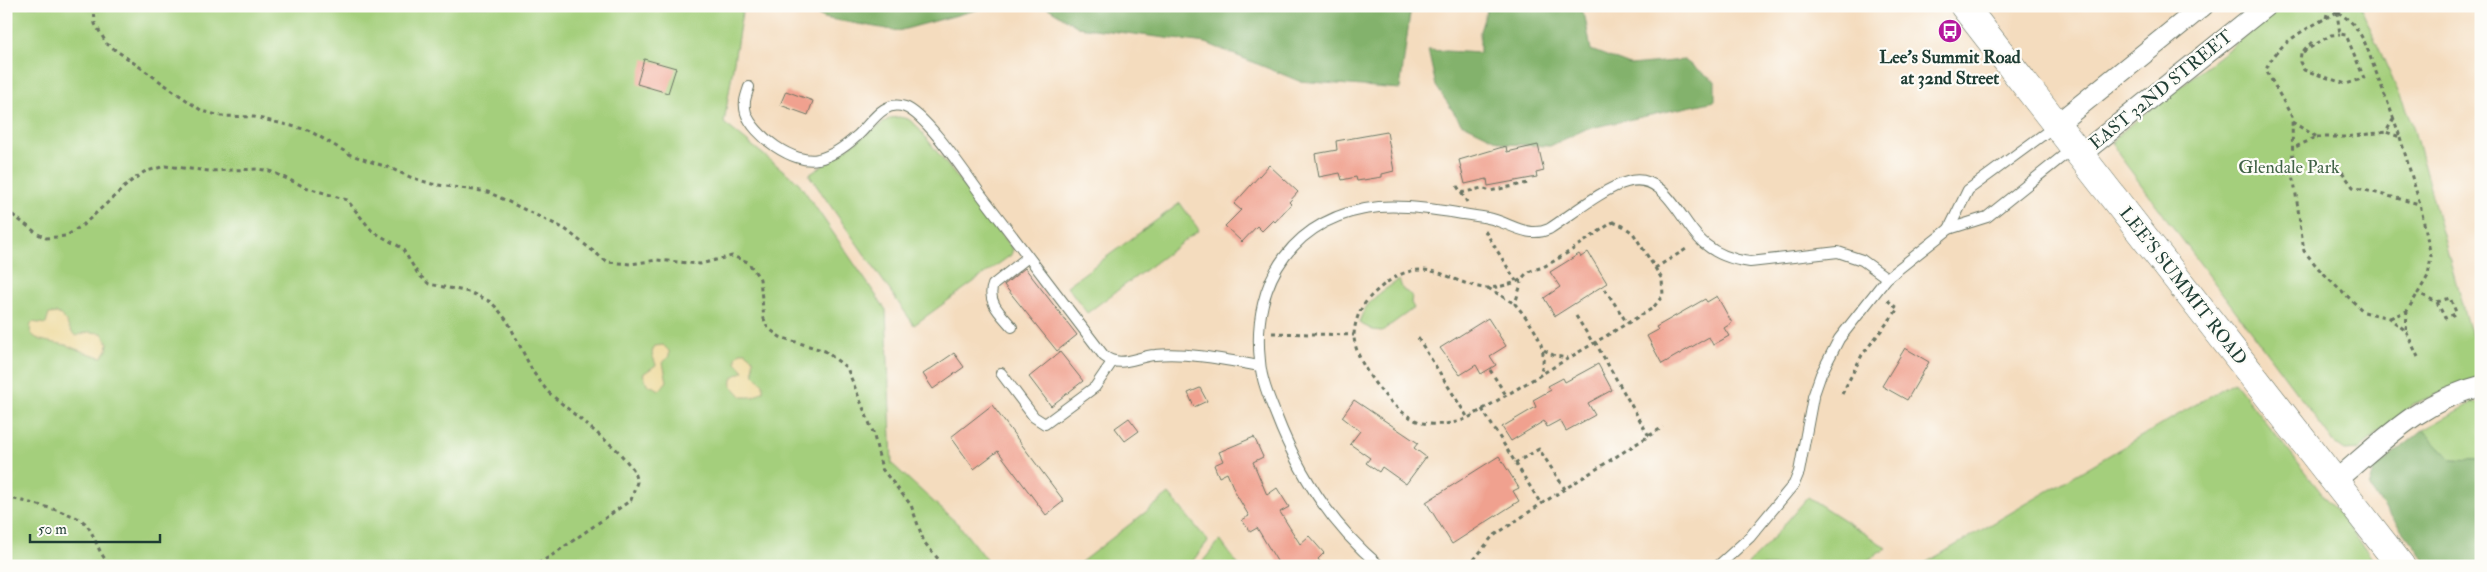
<svg xmlns="http://www.w3.org/2000/svg" width="2487" height="572" font-family="'IM FELL Double Pica',serif">
  <style>
    .green { fill: #a4cf7c; stroke: #628658 }
    .forest { fill: #83b26c; stroke: #517850 }
    .sand { fill: #eeda9e; stroke: #868c69 }
    .building { fill: #f0a18f }
    .lines { fill: none; stroke-linecap: round; stroke-linejoin: round }
    .service-casing { stroke: #6a7564; stroke-width: 12 }
    .minor-casing { stroke: #6a7564; stroke-width: 22 }
    .secondary-casing { stroke: #6a7564; stroke-width: 29 }
    .path { stroke: #6a7564; stroke-width: 3; stroke-dasharray: 4 4; stroke-linecap: butt }
    .service { stroke: #fff; stroke-width: 10 }
    .minor { stroke: #fff; stroke-width: 20 }
    .secondary { stroke: #fff; stroke-width: 28 }
    .labels { text-anchor: middle; dominant-baseline: central; stroke-width: 4.5; stroke-linejoin: round; paint-order: stroke }
    .poi-label { font-size: 18px; font-weight: bold; fill: #1f3d34; stroke: #fdfcf7 }
    .street-label { font-size: 18px; fill: #1f3d34; stroke: #fdfcf7 }
    .park-label { font-size: 18px; fill: #406246; stroke: #fdfcf7 }
  </style>
  <rect width="100%" height="100%" fill="#fdfcf7"/>
  <filter id="ink" filterUnits="userSpaceOnUse"><feTurbulence type="fractalNoise" baseFrequency=".02" numOctaves="2"/><feDisplacementMap in="SourceGraphic" scale="10" xChannelSelector="R" yChannelSelector="G"/><feConvolveMatrix kernelMatrix="1 2 1 2 8 2 1 2 1" color-interpolation-filters="sRGB"/></filter>
  <filter id="wash" filterUnits="userSpaceOnUse"><feTurbulence type="fractalNoise" baseFrequency=".0096" numOctaves="4" result="noise"/><feDisplacementMap in="SourceGraphic" scale="20" xChannelSelector="R" yChannelSelector="G"/><feGaussianBlur stdDeviation="1.12" result="paint"/><feColorMatrix in="noise" values="0 0 0 0 0 0 0 0 0 0 0 0 0 0 0 0 0 1.4 0 .05"/><feComposite in="paint" operator="in"/></filter>
  <g filter="url(#wash)">
    <rect width="100%" height="100%" fill="#f4dcbe"/>
    <g class="green">
      <path d="M6,6H743L724,123L799,183L886,310L892,464L959,525L991,566H6Z"/>
      <path d="M2284,6H2360L2412,123L2468,326L2481,357V377L2413,404L2358,450L2345,451L2335,444L2119,155L2113,143L2119,134Z"/>
      <path d="M899,117L908,119L916,125L1013,249L1011,255L914,325L809,175L890,118Z"/>
      <path d="M1180,203L1199,230L1087,313L1067,286Z"/>
      <path d="M1399,280L1403,290L1412,295L1411,303L1414,308L1382,331L1373,330L1359,323C1365,301 1381,292 1399,280Z"/>
      <path d="M2234,382L2379,566H1920Z"/>
      <path d="M2481,402V460L2450,459L2423,430L2472,403Z"/>
      <path d="M1169,494L1208,541L1189,566H1076Z"/>
      <path d="M1808,497L1887,548L1858,566H1746L1764,548Z"/>
      <path d="M1220,540L1239,566H1199Z"/>
    </g>
    <g class="forest">
      <path d="M803,6H991L898,31L824,18Z"/>
      <path d="M1045,6H1411L1400,89L1299,81L1206,43L1078,27Z"/>
      <path d="M1488,6H1578L1585,17L1591,50L1630,65L1684,60L1715,81V101L1586,129L1550,146L1505,144L1461,123L1436,86L1428,50L1480,53V31Z"/>
      <path d="M2423,430L2450,459L2481,460V566H2430L2369,488L2374,470Z"/>
    </g>
    <g class="sand">
      <path d="M57,313C68,318 67,330 76,336L88,332L102,333L108,343L107,350L102,357C95,356 75,349 68,346C58,341 22,344 32,322L46,324L49,314Z"/>
      <path d="M663,345L669,351V356L663,363L667,381L660,390L647,384L643,374L656,365C654,357 649,354 655,346Z"/>
      <path d="M740,352H746L753,359L754,375L763,384V391L753,397H742L732,386C730,374 737,376 744,371L736,362V357Z"/>
    </g>
    <g id="blocks">
      <g class="building">
        <path d="M644,59L676,68L668,93L637,84Z"/>
        <path d="M786,91L813,101L808,115L780,105Z"/>
        <path d="M1387,132L1394,171L1382,174V177L1357,181L1356,177L1342,180L1340,173L1319,177L1315,154L1337,150L1336,141Z"/>
        <path d="M1538,145L1544,171L1536,173L1537,177L1488,186L1487,179L1465,184L1459,160L1506,146L1507,152Z"/>
        <path d="M1269,165L1298,192L1289,202L1291,204L1275,222L1273,220L1262,231L1257,226L1242,242L1225,226L1241,210L1234,204Z"/>
        <path d="M1588,252L1607,283L1555,316L1544,298L1560,287L1550,272L1579,254L1581,257Z"/>
        <path d="M1025,268L1077,335L1057,351L1004,285Z"/>
        <path d="M1717,296L1732,323L1724,328L1729,336L1713,345L1709,337L1662,364L1647,336L1658,330L1656,327L1705,299L1707,302Z"/>
        <path d="M1488,318L1506,346L1490,356L1496,365L1481,374L1476,365L1460,375L1440,348Z"/>
        <path d="M1905,348L1929,362L1907,400L1882,386Z"/>
        <path d="M1060,352L1083,381L1051,406L1029,377Z"/>
        <path d="M954,353L964,367L933,389L923,374Z"/>
        <path d="M1598,364L1612,390L1588,403L1595,415L1566,431L1560,420L1547,427L1544,421L1511,441L1502,427L1536,407L1533,400L1551,390L1548,386L1563,378L1565,382Z"/>
        <path d="M1200,388L1207,401L1194,407L1188,393Z"/>
        <path d="M1354,400L1418,443L1414,448L1426,457L1406,484L1382,467L1379,472L1366,463L1370,458L1350,444L1360,431L1342,417Z"/>
        <path d="M992,405L1064,501L1046,515L998,451L974,469L951,437Z"/>
        <path d="M1129,418L1139,431L1125,441L1115,428Z"/>
        <path d="M1254,437L1263,457L1253,462L1267,495L1277,488L1289,507L1280,512L1300,544L1309,536L1324,553L1318,559L1323,566H1280L1257,528L1250,532L1242,520L1249,516L1236,494L1227,473L1219,477L1214,465L1223,461L1219,452Z"/>
        <path d="M1499,456L1519,488L1513,491L1519,501L1452,544L1426,502Z"/>
      </g>
    </g>
  </g>
  <g filter="url(#ink)">
    <use href="#blocks" fill-opacity="0" stroke="#6a7564" stroke-width="1"/>
    <g class="lines">
      <g class="service-casing">
        <g id="service">
          <path d="M749,87C746,96 743,103 746,113C753,135 794,165 818,159C832,156 846,146 857,136C871,124 883,99 905,107C927,115 967,176 982,196C1023,249 1063,303 1104,356C1120,369 1137,356 1155,355C1190,352 1226,360 1260,366"/>
          <path d="M1949,229L1968,190L2055,126"/>
          <path d="M1012,327C1002,315 986,302 993,285L1028,257"/>
          <path d="M1001,373L1034,417L1045,424L1095,387L1112,362"/>
          <path d="M1380,566C1331,525 1299,475 1276,415C1269,398 1261,379 1260,361C1251,280 1295,215 1379,207C1409,204 1457,213 1488,218C1509,222 1527,239 1549,229C1571,215 1604,188 1627,182C1666,170 1681,225 1705,244C1718,255 1734,260 1750,262L1838,252L1862,260L1887,278"/>
          <path d="M1718,566L1750,537L1794,484L1799,472L1813,397L1821,374L1839,339L1887,278L1949,229L1987,217L2073,148"/>
        </g>
      </g>
      <g class="minor-casing">
        <g id="minor">
          <path d="M2056,125L2203,6"/>
          <path d="M2080,155L2266,6"/>
          <path d="M2335,481C2382,442 2419,401 2481,386"/>
        </g>
      </g>
      <g class="secondary-casing">
        <path id="secondary" d="M1964,6L2401,566"/>
      </g>
      <g class="path">
        <path d="M94,6L95,24L107,44L202,111L221,116L254,117L308,130L351,155L390,168L410,177L432,184L488,192L565,229L607,262L631,264L657,260L700,264L732,256L748,262L760,279L764,319L768,328L780,337L825,351L847,368L873,432L882,469L911,505L924,542L944,566"/>
        <path d="M2337,12C2311,27 2278,40 2266,70L2292,117L2293,174L2304,251L2319,269L2364,312L2389,318L2406,331L2418,357"/>
        <path d="M2338,12C2346,18 2353,22 2358,31C2366,42 2369,54 2374,67C2383,90 2392,113 2400,137L2386,132L2394,118"/>
        <path d="M2326,18L2329,6"/>
        <path d="M2312,42L2301,53L2300,62L2304,70L2346,84L2364,78L2346,35L2340,34L2336,6"/>
        <path d="M2303,52L2331,35L2340,34"/>
        <path d="M2292,122L2317,137L2293,148"/>
        <path d="M2317,137H2345L2386,132"/>
        <path d="M2400,137L2420,204L2431,256L2428,276L2418,293L2437,302L2450,298L2456,312L2455,314L2445,318L2437,302"/>
        <path d="M2342,172L2353,187L2419,204"/>
        <path d="M1457,186L1467,202"/>
        <path d="M1461,193L1482,188L1490,191L1528,183"/>
        <path d="M6,210L38,234L46,238L66,236L83,225L130,182L144,172L165,166L209,171L258,169L270,171L305,187L347,200L372,231L402,248L418,274L429,284L469,292L489,301L497,308L508,322L533,372L548,392L617,450L633,469L637,482L631,500L551,556L534,566"/>
        <path d="M1613,222L1623,226L1633,233L1662,279L1663,295L1653,308L1468,418C1454,424 1438,426 1423,423C1395,416 1356,366 1354,337C1354,322 1360,307 1371,296C1397,271 1418,262 1452,278C1462,282 1476,288 1488,288C1495,288 1515,284 1521,279C1524,277 1525,274 1529,272C1533,269 1538,269 1543,267C1567,255 1590,237 1613,222Z"/>
        <path d="M1485,231L1516,281"/>
        <path d="M1655,268L1688,248"/>
        <path d="M1520,280L1521,284L1515,304C1532,324 1551,348 1540,374"/>
        <path d="M1488,288L1515,304"/>
        <path d="M1605,289L1627,323"/>
        <path d="M1576,316L1593,343"/>
        <path d="M2390,318L2407,311L2418,293"/>
        <path d="M2406,330L2407,312"/>
        <path d="M1272,333L1354,335"/>
        <path d="M1418,338L1468,418"/>
        <path d="M1595,342L1649,436"/>
        <path d="M1544,350L1555,356L1568,358"/>
        <path d="M1490,370L1506,395"/>
        <path d="M1842,394L1862,355L1898,309L1886,299"/>
        <path d="M1482,409L1541,504L1663,427"/>
        <path d="M1515,463L1539,449L1565,489"/>
        <path d="M6,497C22,501 78,513 86,524C97,538 97,554 112,566"/>
        <path d="M1469,566L1492,537L1541,504"/>
      </g>
      <use href="#service" class="service"/>
      <use href="#minor" class="minor"/>
      <use href="#secondary" class="secondary"/>
    </g>
  </g>
  <defs>
    <g id="bus-disc" transform="scale(1.25)"><circle r="9.5" fill="#b5179e" stroke="#fdfcf7"/><path d="M-5-6H5V4H4V6H2V4H-2V6H-4V4H-5ZM-3.5-4V0h7V-4ZM-3.5 1.2v1.5H-2V1.2ZM2 1.2v1.5H3.5V1.2Z" fill="#fff"/></g>
  </defs>
  <g fill-rule="evenodd">
    <use href="#bus-disc" x="1950" y="31"/>
  </g>
  <g class="labels">
    <g class="poi-label">
      <text x="1950" y="57">Lee's Summit Road<tspan x="1950" dy="21">at 32nd Street</tspan></text>
    </g>
    <g class="street-label">
      <text transform="translate(2161 90) rotate(-39)">EAST 32ND STREET</text>
      <text transform="translate(2183 286) rotate(52)">LEE'S SUMMIT ROAD</text>
    </g>
    <g class="park-label">
      <text x="2289" y="167">Glendale Park</text>
    </g>
  </g>
  <rect width="2487" height="572" fill="none" stroke="#fdfcf7" stroke-width="25"/>
  <path d="M30 534v8h130v-8" fill="none" stroke="#1f3d34" stroke-width="2.5"/>
  <text x="38" y="534" font-size="15" fill="#1f3d34" stroke="#fdfcf7" stroke-width="4" paint-order="stroke">50 m</text>
</svg>
